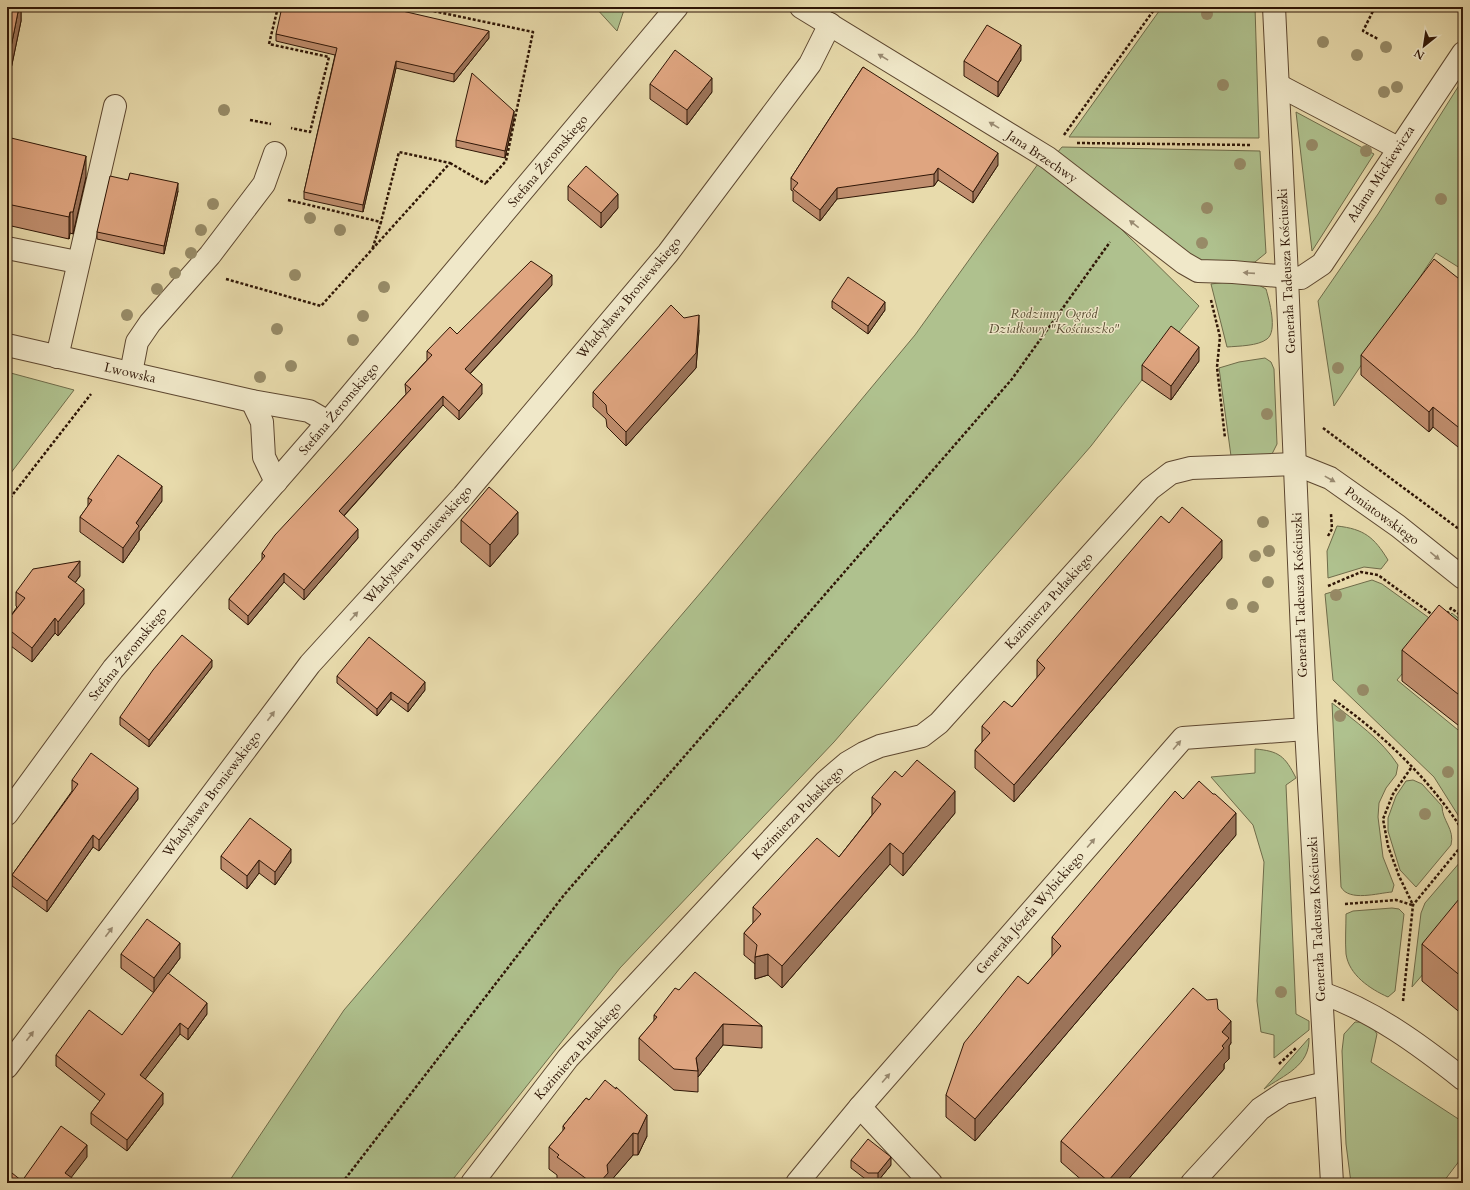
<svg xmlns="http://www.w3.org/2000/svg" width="1470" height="1190" font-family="Cardo,serif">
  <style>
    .green { fill: #afc18e; stroke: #6f6c4a }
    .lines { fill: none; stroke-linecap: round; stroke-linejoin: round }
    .minor-casing { stroke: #5d4730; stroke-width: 24 }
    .path { stroke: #2f1606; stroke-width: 2.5; stroke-dasharray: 3 2; stroke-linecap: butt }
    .minor { stroke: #f0e8c9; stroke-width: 22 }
    .tree { fill: #978b67 }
    .wall { fill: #c08e6e; stroke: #2f1606 }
    .shaded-wall { fill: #9c745a; stroke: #2f1606 }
    .building { fill: #dfa580; stroke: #2f1606 }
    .oneway { fill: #998a71 }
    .labels { text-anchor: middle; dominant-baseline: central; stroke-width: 3; stroke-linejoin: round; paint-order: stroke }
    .street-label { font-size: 13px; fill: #2f1606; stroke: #f0e8c9 }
    .park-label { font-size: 13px; font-style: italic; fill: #55492f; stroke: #f0e8c9 }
  </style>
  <rect width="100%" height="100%" fill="#e8dbac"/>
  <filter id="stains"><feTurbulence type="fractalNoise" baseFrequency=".005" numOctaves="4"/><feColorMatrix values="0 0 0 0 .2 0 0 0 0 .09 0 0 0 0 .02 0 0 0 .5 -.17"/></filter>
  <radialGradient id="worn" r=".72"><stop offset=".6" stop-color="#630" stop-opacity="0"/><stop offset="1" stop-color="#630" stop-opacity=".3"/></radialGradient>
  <g class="green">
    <path d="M595,7H625L617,31Z"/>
    <path d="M1162,7H1255L1259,138L1069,137Z"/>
    <path d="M1463,79V270L1436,253L1334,406L1318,301L1378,214Z"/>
    <path d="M1296,112L1374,154L1312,251Z"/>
    <path d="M1062,147L1260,151L1266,253L1255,262L1208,265L1195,261L1057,153Z"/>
    <path d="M1038,164L1119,227L1199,306L1091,446L834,742L620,968L450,1183H228L344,1010L708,584L915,335Z"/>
    <path d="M1234,281L1255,283L1266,289C1269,300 1278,331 1267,339C1258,346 1239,346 1227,347L1211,284Z"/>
    <path d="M1265,358L1271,362L1274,369L1277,444L1272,454L1261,456H1231L1219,368L1239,362Z"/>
    <path d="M7,372L74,390L7,478Z"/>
    <path d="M1337,526C1364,529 1374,537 1388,560L1381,569L1364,567L1328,578L1327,551Z"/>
    <path d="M1372,580L1382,584L1439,625L1452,613L1463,622V631L1439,630L1397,680L1463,734V823L1434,777L1333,680L1325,594Z"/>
    <path d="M1332,703C1355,721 1382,740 1398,765L1396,775L1386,788L1379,803L1378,817L1383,857L1394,885L1392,892C1378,893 1349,902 1341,887Z"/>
    <path d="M1255,749C1279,751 1285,756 1296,778L1286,785L1296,1014L1309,1021V1030L1274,1058V1035L1261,1032L1257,1001L1264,862L1253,825L1211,777L1255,773Z"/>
    <path d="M1413,780L1422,784L1442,806C1442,821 1455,829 1451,845L1416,887L1400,870L1388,831V818L1396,796L1406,781Z"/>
    <path d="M1461,861H1463V933L1460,931L1412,987L1421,913L1425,903Z"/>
    <path d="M1392,908L1399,909L1404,914L1395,991L1388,997C1370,989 1349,975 1346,954C1345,941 1346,927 1346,914L1353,911Z"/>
    <path d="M1355,1022C1366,1022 1371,1024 1377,1034L1371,1062L1463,1122V1156L1444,1181L1446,1183H1351L1346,1144L1342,1051L1344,1034Z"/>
    <path d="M1309,1038C1310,1066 1284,1075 1264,1089Z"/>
  </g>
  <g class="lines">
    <g class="minor-casing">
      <g id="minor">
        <path d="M801,7L1048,158L1184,263L1198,271L1233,272L1301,278L1322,264L1463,53"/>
        <path d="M1274,7L1287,277L1306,729L1332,1183"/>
        <path d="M1278,85L1398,148"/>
        <path d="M7,248L77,262"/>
        <path d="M7,345L252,401L309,411L328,422"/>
        <path d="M57,357L115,106"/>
        <path d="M131,373L137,342L150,323L210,255L264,184L275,153"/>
        <path d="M252,401L262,422L264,457L276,482"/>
        <path d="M7,814L113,669L328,422L677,7"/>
        <path d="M1322,993C1374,1011 1420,1045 1463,1079"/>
        <path d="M7,1067L310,664L463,496L668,253L810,64L830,24"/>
        <path d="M860,1107L931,1183"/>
        <path d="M472,1183L568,1058L826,781L847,763L864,753L880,746L922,736L939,723L1150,489L1171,473L1191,468L1295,464L1330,478L1398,526L1463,578"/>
        <path d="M797,1183L860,1107L1183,738L1306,729"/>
        <path d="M1192,1183L1260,1109L1284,1093L1326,1083"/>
      </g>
    </g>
    <g class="path">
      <path d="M278,7L269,44L329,57L310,132L291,128"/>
      <path d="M414,7L533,32L506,161L485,184"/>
      <path d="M1375,7L1363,31L1378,39"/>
      <path d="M250,120L271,124"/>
      <path d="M1064,135L1156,7"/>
      <path d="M1077,143L1252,145"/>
      <path d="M450,163L486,184"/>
      <path d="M288,200L381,222L372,250"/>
      <path d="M226,279L321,306L450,163L399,152L381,222"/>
      <path d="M1211,300L1220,337L1217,367L1225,438"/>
      <path d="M1323,428L1463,532"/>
      <path d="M7,502L91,394"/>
      <path d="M1328,536L1332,529L1331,514"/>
      <path d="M1328,586L1361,572L1378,575L1433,615"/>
      <path d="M1447,614L1451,608L1463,617"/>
      <path d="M1334,700C1383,734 1431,781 1463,831"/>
      <path d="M1411,768L1393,794L1383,819L1388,846L1399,876L1413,905"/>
      <path d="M1345,904L1396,900L1412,905"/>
      <path d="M1403,1001L1413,905L1463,844"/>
      <path d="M1279,1064L1296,1048"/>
      <path d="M342,1183L564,895L1012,379L1110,242"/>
    </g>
    <use href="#minor" class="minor"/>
  </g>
  <g class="tree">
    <circle cx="1207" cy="14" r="6"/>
    <circle cx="1323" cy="42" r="6"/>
    <circle cx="1386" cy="47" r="6"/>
    <circle cx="1357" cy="55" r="6"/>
    <circle cx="1223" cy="85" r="6"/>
    <circle cx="1397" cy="87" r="6"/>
    <circle cx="1384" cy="92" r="6"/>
    <circle cx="224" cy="110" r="6"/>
    <circle cx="1312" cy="145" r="6"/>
    <circle cx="1366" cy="151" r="6"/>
    <circle cx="1240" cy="164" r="6"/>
    <circle cx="1441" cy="199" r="6"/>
    <circle cx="213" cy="204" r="6"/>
    <circle cx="1207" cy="208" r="6"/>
    <circle cx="310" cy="218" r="6"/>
    <circle cx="201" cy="230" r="6"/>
    <circle cx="340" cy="230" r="6"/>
    <circle cx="1202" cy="243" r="6"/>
    <circle cx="191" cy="253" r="6"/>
    <circle cx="175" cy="273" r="6"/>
    <circle cx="295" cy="275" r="6"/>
    <circle cx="384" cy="287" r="6"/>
    <circle cx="157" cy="289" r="6"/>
    <circle cx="127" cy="315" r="6"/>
    <circle cx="363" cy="316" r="6"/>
    <circle cx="277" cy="329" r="6"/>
    <circle cx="353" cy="340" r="6"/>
    <circle cx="291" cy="366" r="6"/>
    <circle cx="1338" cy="368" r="6"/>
    <circle cx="260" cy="377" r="6"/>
    <circle cx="1267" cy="414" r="6"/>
    <circle cx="1263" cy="522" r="6"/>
    <circle cx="1269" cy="551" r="6"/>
    <circle cx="1255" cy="556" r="6"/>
    <circle cx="1268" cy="582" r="6"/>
    <circle cx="1336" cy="595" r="6"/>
    <circle cx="1232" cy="604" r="6"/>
    <circle cx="1253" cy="607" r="6"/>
    <circle cx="1363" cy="690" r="6"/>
    <circle cx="1340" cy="716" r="6"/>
    <circle cx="1448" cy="772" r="6"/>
    <circle cx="1425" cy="814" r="6"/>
    <circle cx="1281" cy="992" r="6"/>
  </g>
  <g class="wall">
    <path d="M7,7H21V21L11,69L7,68Z"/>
    <path d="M276,34L489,38L454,82L396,68L363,212L304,199V192L335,55L276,41Z"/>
    <path d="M1021,60L998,97L964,76V61Z"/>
    <path d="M863,67L998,165L973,203L938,180L934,186L837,199L820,221L793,201V191L791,190V178Z"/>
    <path d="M650,84L712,92L687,125L650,99Z"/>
    <path d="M514,118L505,158L456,147V140Z"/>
    <path d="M7,137L86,177L73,234L70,233L69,239L7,225Z"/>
    <path d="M128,180L178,191L164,254L97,239V232Z"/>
    <path d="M568,186L618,208L601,228L568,200Z"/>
    <path d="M1463,282V451L1433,427L1429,432L1361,375V355Z"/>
    <path d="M552,285L470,374L482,394L459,420L443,405L344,516L358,538L304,600L284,582L248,625L229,609V599L262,560V553L406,394L405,384L427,360V351L457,334Z"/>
    <path d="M832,301L885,310L868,334L832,308Z"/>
    <path d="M684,318L699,330L696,368L626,446L607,427L606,419L593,407V392Z"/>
    <path d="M1199,361L1171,400L1142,380V365Z"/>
    <path d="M88,498L162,501L139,532V540L123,563L80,532V517L88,506Z"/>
    <path d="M461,520L518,534L490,567L461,542Z"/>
    <path d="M1169,523L1222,558L1014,802L975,768V750L982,742V726L1012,707L1037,678V660Z"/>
    <path d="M80,576L75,583L84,604L58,636L55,633L32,662L7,643V621L17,607L16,606V592Z"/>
    <path d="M1463,625V729L1402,681V650Z"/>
    <path d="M212,667L149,747L120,725V717Z"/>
    <path d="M337,676L425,690L408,712L391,699L377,716L337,683Z"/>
    <path d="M902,777L955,813L903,876L890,864L782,988L768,975L755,979V964L744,955V933L753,923V907L839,857L872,815V797Z"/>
    <path d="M72,780L138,799L99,851L93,847L47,912L12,886V875L72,791Z"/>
    <path d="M1183,799L1236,835L975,1141L946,1117V1095L1028,984L1052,957V937Z"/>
    <path d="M221,856L291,862L275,885L259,873L247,889L221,869Z"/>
    <path d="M1463,902V1015L1422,981V944Z"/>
    <path d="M121,954L180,958L154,993L121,968Z"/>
    <path d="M1218,1009L1231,1043L1229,1046V1059L1224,1064V1069L1125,1183H1085L1061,1162V1141Z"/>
    <path d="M207,1014L188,1040L180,1034L145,1079L163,1104L127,1151L91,1124V1113L100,1101L56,1066V1055L122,1035Z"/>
    <path d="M654,1015L762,1026V1048L723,1045L698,1077V1092L674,1090L639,1060V1038L654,1021Z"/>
    <path d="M586,1098L647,1136L638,1155H633L609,1183H563L557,1178V1175L549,1169V1147L563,1131V1126Z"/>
    <path d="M851,1160L891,1165L878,1181H868L851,1168Z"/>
  </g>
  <g class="shaded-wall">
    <path d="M19,7H21V21L11,69V47Z"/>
    <path d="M489,31V38L454,82V74Z"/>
    <path d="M1021,45V60L998,97V82Z"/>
    <path d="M396,61V68L363,212V205Z"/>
    <path d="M712,78V92L687,125V110Z"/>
    <path d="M514,111V118L505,158V151Z"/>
    <path d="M998,153V165L973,203V192Z"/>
    <path d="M86,156V177L73,234V212Z"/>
    <path d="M938,168V180L934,186V174Z"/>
    <path d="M178,183V191L164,254V246Z"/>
    <path d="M837,188V199L820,221V210Z"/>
    <path d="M618,194V208L601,228V213Z"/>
    <path d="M70,212V233L69,239V217Z"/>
    <path d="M552,275V285L465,379V369Z"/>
    <path d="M885,302V310L868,334V326Z"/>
    <path d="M699,315V330L696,368L626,446V432Z"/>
    <path d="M1199,347V361L1171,400V386Z"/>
    <path d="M482,384V394L459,420V411Z"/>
    <path d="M443,396V405L339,521V511Z"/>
    <path d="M1433,407V427L1429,432V412Z"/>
    <path d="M162,486V501L139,532V540L123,563V548L136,523Z"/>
    <path d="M518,512V534L490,567V545Z"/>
    <path d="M358,529V538L304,600V590Z"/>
    <path d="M1222,540V558L1014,802V785Z"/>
    <path d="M80,561V576L68,592V577Z"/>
    <path d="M284,573V582L248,625V616Z"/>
    <path d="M84,589V604L58,636V622Z"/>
    <path d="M55,618V633L32,662V648Z"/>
    <path d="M212,660V667L149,747V740Z"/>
    <path d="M425,682V690L408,712V704Z"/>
    <path d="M391,692V699L377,716V709Z"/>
    <path d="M138,788V799L99,851V840Z"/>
    <path d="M955,791V813L903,876V854Z"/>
    <path d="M1236,813V835L975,1141V1119Z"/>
    <path d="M93,835V847L47,912V901Z"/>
    <path d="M890,843V864L782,988V966Z"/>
    <path d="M291,849V862L275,885V872Z"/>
    <path d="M259,860V873L247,889V876Z"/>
    <path d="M180,943V958L154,993V978Z"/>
    <path d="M768,954V975L755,979V957Z"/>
    <path d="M207,1003V1014L188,1040V1029Z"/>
    <path d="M1231,1021V1043L1229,1046V1059L1224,1064V1069L1125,1183H1108V1181L1222,1032Z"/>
    <path d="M180,1023V1034L140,1086V1075Z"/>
    <path d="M723,1024V1045L698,1077V1071L696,1058Z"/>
    <path d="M163,1093V1104L127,1151V1140Z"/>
    <path d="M647,1115V1136L638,1155V1134Z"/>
    <path d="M633,1133V1155L609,1183H599L607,1165Z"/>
    <path d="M87,1145V1157L67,1183L65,1173Z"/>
    <path d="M891,1157V1165L878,1181V1173Z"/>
  </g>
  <g class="building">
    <path d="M7,7H19L11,47H7Z"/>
    <path d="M282,7H385L489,31L454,74L396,61L363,205L304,192L337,48L276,34Z"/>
    <path d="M987,25L1021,45L998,82L964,61Z"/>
    <path d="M675,50L712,78L687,110L650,84Z"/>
    <path d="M863,67L998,153L973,192L938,168L934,174L837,188L820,210L793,189L798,183L791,178Z"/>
    <path d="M472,73L514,111L505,151L456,140Z"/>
    <path d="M7,137L86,156L73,212H70L69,217L7,204Z"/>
    <path d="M586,166L618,194L601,213L568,186Z"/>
    <path d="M130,173L178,183L164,246L97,232L110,176L128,180Z"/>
    <path d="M1434,259L1463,282V431L1433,407L1429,412L1361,355Z"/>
    <path d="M531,261L552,275L465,369L482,384L459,411L443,396L339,511L358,529L304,590L284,573L248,616L229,599L265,556L262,553L275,535L411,389L405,384L432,355L427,351L450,327L457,334Z"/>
    <path d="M848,277L885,302L868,326L832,301Z"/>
    <path d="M671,305L684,318L699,315L696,353L626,432L607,413L606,405L593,392Z"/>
    <path d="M1171,326L1199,347L1171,386L1142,365Z"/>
    <path d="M118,455L162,486L136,523L139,526L123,548L80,517L92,500L88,498Z"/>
    <path d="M489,487L518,512L490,545L461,520Z"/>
    <path d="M1182,507L1222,540L1014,785L975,750L990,733L982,726L1004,701L1012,707L1045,668L1037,660L1161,516L1169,523Z"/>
    <path d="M80,561L68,577L84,589L58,622L55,618L32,648L7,628V621L25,598L16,592L33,569Z"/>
    <path d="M1439,605L1463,625V698L1402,650Z"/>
    <path d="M182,635L212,660L149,740L120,717L153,670Z"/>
    <path d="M369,637L425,682L408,704L391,692L377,709L337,676Z"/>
    <path d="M91,753L138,788L99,840L93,835L47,901L12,875L78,784L72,780Z"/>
    <path d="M917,760L955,791L903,854L890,843L782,966L768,954L755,957L757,945L744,933L761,914L753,907L817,838L839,857L881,804L872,797L895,771L902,777Z"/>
    <path d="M1199,781L1213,794H1215L1236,813L975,1119L946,1095L964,1043L1018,976L1028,984L1061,946L1052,937L1175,791L1183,799Z"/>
    <path d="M250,818L291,849L275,872L259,860L247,876L221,856Z"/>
    <path d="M1459,899L1463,902V978L1422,944Z"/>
    <path d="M147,919L180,943L154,978L121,954Z"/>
    <path d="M695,972L762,1026L723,1024L696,1058L698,1071L674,1069L639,1038L657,1017L654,1015L675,988L679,990Z"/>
    <path d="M168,973L207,1003L188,1029L180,1023L140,1075L163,1093L127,1140L91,1113L105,1094L56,1055L89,1010L122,1035Z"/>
    <path d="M1193,988L1207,1000L1217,999L1218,1009L1231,1021L1222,1032L1229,1038L1222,1046L1224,1048L1108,1181L1061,1141Z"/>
    <path d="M605,1080L616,1089V1087L647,1115L638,1134L633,1133L607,1165L608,1173L599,1183H592L557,1157L559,1155L549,1147L565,1128L563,1126L586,1098L589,1100Z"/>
    <path d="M61,1126L87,1145L65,1173L79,1183H7V1169L22,1181Z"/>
    <path d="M868,1139L891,1157L878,1173H868L851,1160Z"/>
  </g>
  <defs><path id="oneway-solid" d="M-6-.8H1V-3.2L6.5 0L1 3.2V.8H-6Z"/></defs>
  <g class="oneway">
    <use href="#oneway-solid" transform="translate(883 57) rotate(-149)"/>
    <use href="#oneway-solid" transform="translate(994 125) rotate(-149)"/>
    <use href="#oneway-solid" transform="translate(1134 224) rotate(-142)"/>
    <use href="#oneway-solid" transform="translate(1249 273) rotate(-176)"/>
    <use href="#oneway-solid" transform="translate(1330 479) rotate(29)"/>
    <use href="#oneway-solid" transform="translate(1435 556) rotate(39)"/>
    <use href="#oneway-solid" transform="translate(354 616) rotate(-48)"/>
    <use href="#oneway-solid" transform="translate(271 716) rotate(-53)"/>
    <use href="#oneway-solid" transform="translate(1177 745) rotate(-49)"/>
    <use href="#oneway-solid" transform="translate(1091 843) rotate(-49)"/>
    <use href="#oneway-solid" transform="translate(109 932) rotate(-53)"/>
    <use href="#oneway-solid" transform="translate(30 1036) rotate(-53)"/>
    <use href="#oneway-solid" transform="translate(886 1078) rotate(-49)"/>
  </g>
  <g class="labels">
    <g class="street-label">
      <text transform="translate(1042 157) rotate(34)">Jana Brzechwy</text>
      <text transform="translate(548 161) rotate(-50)">Stefana Żeromskiego</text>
      <text transform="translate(1381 174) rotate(-57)">Adama Mickiewicza</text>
      <text transform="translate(1287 271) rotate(-93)">Generała Tadeusza Kościuszki</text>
      <text transform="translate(629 298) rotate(-50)">Władysława Broniewskiego</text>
      <text transform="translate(130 373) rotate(13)">Lwowska</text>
      <text transform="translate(339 409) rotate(-50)">Stefana Żeromskiego</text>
      <text transform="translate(1382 516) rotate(36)">Poniatowskiego</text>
      <text transform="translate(418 545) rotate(-48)">Władysława Broniewskiego</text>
      <text transform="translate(1300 595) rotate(-92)">Generała Tadeusza Kościuszki</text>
      <text transform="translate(1049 601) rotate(-48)">Kazimierza Pułaskiego</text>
      <text transform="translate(128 654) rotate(-51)">Stefana Żeromskiego</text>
      <text transform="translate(212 794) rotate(-53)">Władysława Broniewskiego</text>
      <text transform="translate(798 813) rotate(-46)">Kazimierza Pułaskiego</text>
      <text transform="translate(1030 913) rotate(-49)">Generała Józefa Wybickiego</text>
      <text transform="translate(1317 919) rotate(-93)">Generała Tadeusza Kościuszki</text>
      <text transform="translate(578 1051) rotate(-49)">Kazimierza Pułaskiego</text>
    </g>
    <g class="park-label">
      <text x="1054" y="314">Rodzinny Ogród<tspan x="1054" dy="15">Działkowy "Kościuszko"</tspan></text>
    </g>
  </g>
  <rect width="1470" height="1190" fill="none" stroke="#e8dbac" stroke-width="24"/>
  <rect x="8" y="8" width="1454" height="1174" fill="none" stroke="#2f1606" stroke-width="2"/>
  <rect x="12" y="12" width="1446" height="1166" fill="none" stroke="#2f1606"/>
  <g transform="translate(1424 46) rotate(210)" stroke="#f0e8c9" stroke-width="3" paint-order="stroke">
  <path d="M0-3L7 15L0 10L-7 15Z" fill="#2f1606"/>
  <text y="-6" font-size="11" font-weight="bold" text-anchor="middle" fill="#2f1606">N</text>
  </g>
  <rect width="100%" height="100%" filter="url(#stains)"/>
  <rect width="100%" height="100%" fill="url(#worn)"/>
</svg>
